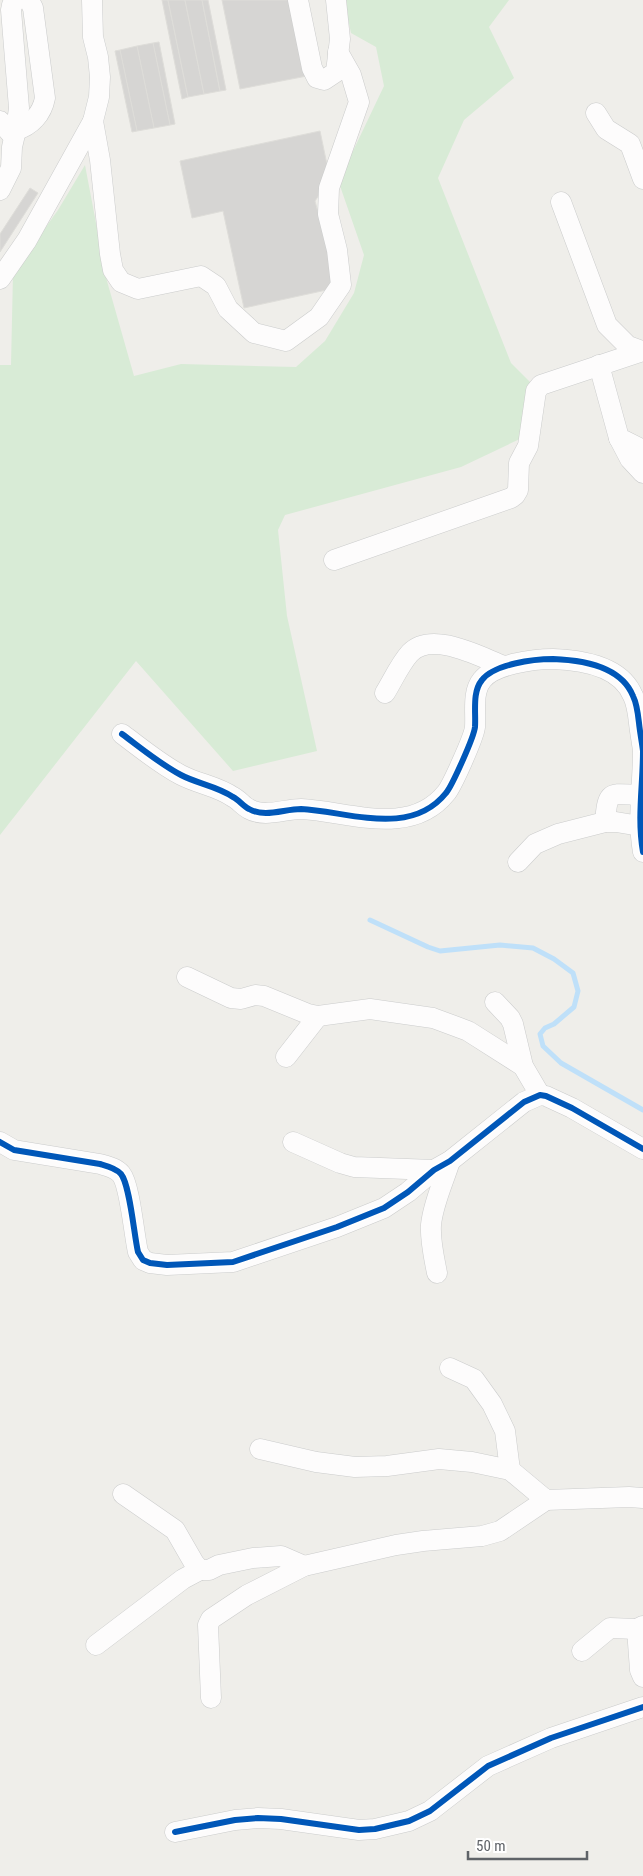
<svg xmlns="http://www.w3.org/2000/svg" width="643" height="1876" font-family="'Roboto Condensed',sans-serif">
  <style>
    .green { fill: #d8ebd6 }
    .lines { fill: none; stroke-linecap: round; stroke-linejoin: round }
    .stream { stroke: #bfe0f9; stroke-width: 5 }
    .building { fill: #d6d5d3; stroke: #deddd9 }
    .minor-casing { stroke: #cbcccc; stroke-width: 21 }
    .minor { stroke: #fdfcfc; stroke-width: 20 }
    .cycleway-casing { stroke: #fff; stroke-width: 9 }
    .cycleway { stroke: #0057b8; stroke-width: 6 }
  </style>
  <rect width="100%" height="100%" fill="#efeeea"/>
  <path class="green" d="M344,0H509L489,27L514,78L464,120L438,178L511,363L533,385L524,437L461,467L285,515L278,530L287,616L317,751L233,771L136,661L0,835V365H11L13,273L58,210L85,165L107,281L134,376L181,364L296,367L325,341L354,293L364,255L339,183L343,172L384,86L376,47L351,33Z"/>
  <g class="lines">
    <path class="stream" d="M370,920L428,947L440,951L500,945L533,948L554,959L573,973L578,991L574,1007L554,1024L545,1028L540,1034L543,1046L561,1063L643,1110"/>
  </g>
  <g class="building">
    <path d="M162,0H168L188,97L182,99Z"/>
    <path d="M168,0H185L204,94L188,97Z"/>
    <path d="M185,0H202L220,91L204,94Z"/>
    <path d="M202,0H208L226,90L220,91Z"/>
    <path d="M222,0H292L307,76L240,89Z"/>
    <path d="M159,42L175,124L170,125L153,43Z"/>
    <path d="M153,43L170,125L154,128L137,46Z"/>
    <path d="M137,46L154,128L137,131L120,50Z"/>
    <path d="M120,50L137,131L132,132L115,51Z"/>
    <path d="M320,131L330,179L315,201L334,272L331,289L244,308L223,211L192,218L180,161Z"/>
    <path d="M30,188L38,193L0,252V234Z"/>
  </g>
  <g class="lines">
    <g class="minor-casing">
      <g id="minor">
        <path d="M298,0L312,68L317,78L324,80L336,72L340,39L336,0"/>
        <path d="M596,113L606,129L630,144L643,179"/>
        <path d="M0,121L13,136"/>
        <path d="M93,121L100,160L110,254L113,270L121,282L138,289L201,276L216,286L228,309L254,333L286,341L319,317L341,285L337,250L328,214L329,188L359,102L351,75L338,52"/>
        <path d="M16,130C31,126 42,114 45,98L33,8L29,0"/>
        <path d="M0,190L11,168L12,147L16,130L19,108L11,10L12,5L16,0"/>
        <path d="M561,202L607,325L628,346L642,351"/>
        <path d="M0,279L27,240L93,121L99,97L100,77L98,57L93,37L92,0"/>
        <path d="M599,365L619,438L643,450"/>
        <path d="M619,438L630,459L643,473"/>
        <path d="M334,560L511,498L515,495L518,490L519,463L528,446L536,391L541,385L643,351"/>
        <path d="M385,693C393,680 400,664 410,653C432,630 480,657 504,666"/>
        <path d="M122,734C141,748 160,764 181,775C198,784 217,786 233,797C239,800 243,806 249,809C265,818 284,809 301,809C347,811 410,838 446,793C452,786 474,737 475,727C476,712 472,692 482,680C494,664 534,659 553,659C581,660 621,666 633,696C637,704 638,714 639,723C640,733 642,742 643,751C643,785 637,818 643,852"/>
        <path d="M605,822C608,789 609,794 641,795"/>
        <path d="M518,862L535,844L558,834L605,822H616L640,826"/>
        <path d="M187,977L231,998L241,999L255,995L264,996L308,1014L318,1016L370,1009L433,1018L468,1031L523,1066"/>
        <path d="M495,1002L510,1018L513,1024L523,1066L540,1095"/>
        <path d="M286,1057L318,1016"/>
        <path d="M0,1142L14,1150L100,1164C107,1166 116,1168 121,1174C130,1185 134,1235 138,1252L143,1260L150,1263L167,1265L233,1262L337,1227L384,1208L408,1192L434,1170L450,1161L524,1102L540,1095L546,1096L572,1108L643,1149"/>
        <path d="M293,1142L340,1163L354,1167L434,1170"/>
        <path d="M437,1273C434,1257 430,1241 431,1225C433,1203 444,1181 450,1161"/>
        <path d="M450,1368L474,1379L492,1404L505,1431L510,1470"/>
        <path d="M260,1449L316,1462L355,1467L387,1466L439,1459L472,1462L510,1470L546,1500L629,1497L643,1498"/>
        <path d="M123,1494L175,1530L194,1563L200,1570H209L219,1565L253,1558L281,1556L304,1566"/>
        <path d="M643,1626L637,1629L640,1670L643,1677"/>
        <path d="M96,1645L183,1579L200,1570"/>
        <path d="M582,1651L610,1628L637,1629"/>
        <path d="M211,1698L208,1625L211,1619L247,1595L304,1566L396,1545L423,1541L482,1536L500,1531L546,1500"/>
        <path d="M175,1832L235,1820L258,1818L281,1819L359,1830L375,1829L409,1821L430,1811L488,1766L551,1738L643,1707"/>
      </g>
    </g>
    <use href="#minor" class="minor"/>
    <g class="cycleway-casing">
      <g id="cycleway">
        <path d="M122,734C141,748 160,764 181,775C198,784 217,786 233,797C239,800 243,806 249,809C265,818 284,809 301,809C347,811 410,838 446,793C452,786 474,737 475,727C476,712 472,692 482,680C494,664 534,659 553,659C581,660 621,666 633,696C637,704 638,714 639,723C640,733 642,742 643,751C643,785 637,818 643,852"/>
        <path d="M0,1142L14,1150L100,1164C107,1166 116,1168 121,1174C130,1185 134,1235 138,1252L143,1260L150,1263L167,1265L233,1262L337,1227L384,1208L408,1192L434,1170L450,1161L524,1102L540,1095L546,1096L572,1108L643,1149"/>
        <path d="M175,1832L235,1820L258,1818L281,1819L359,1830L375,1829L409,1821L430,1811L488,1766L551,1738L643,1707"/>
      </g>
    </g>
    <use href="#cycleway" class="cycleway"/>
  </g>
  <path d="M468 1851v8h119v-8" fill="none" stroke="#5f6368" stroke-width="2.5"/>
  <text x="476" y="1851" font-size="15" fill="#5f6368" stroke="#ffffff" stroke-width="4" paint-order="stroke">50 m</text>
</svg>
